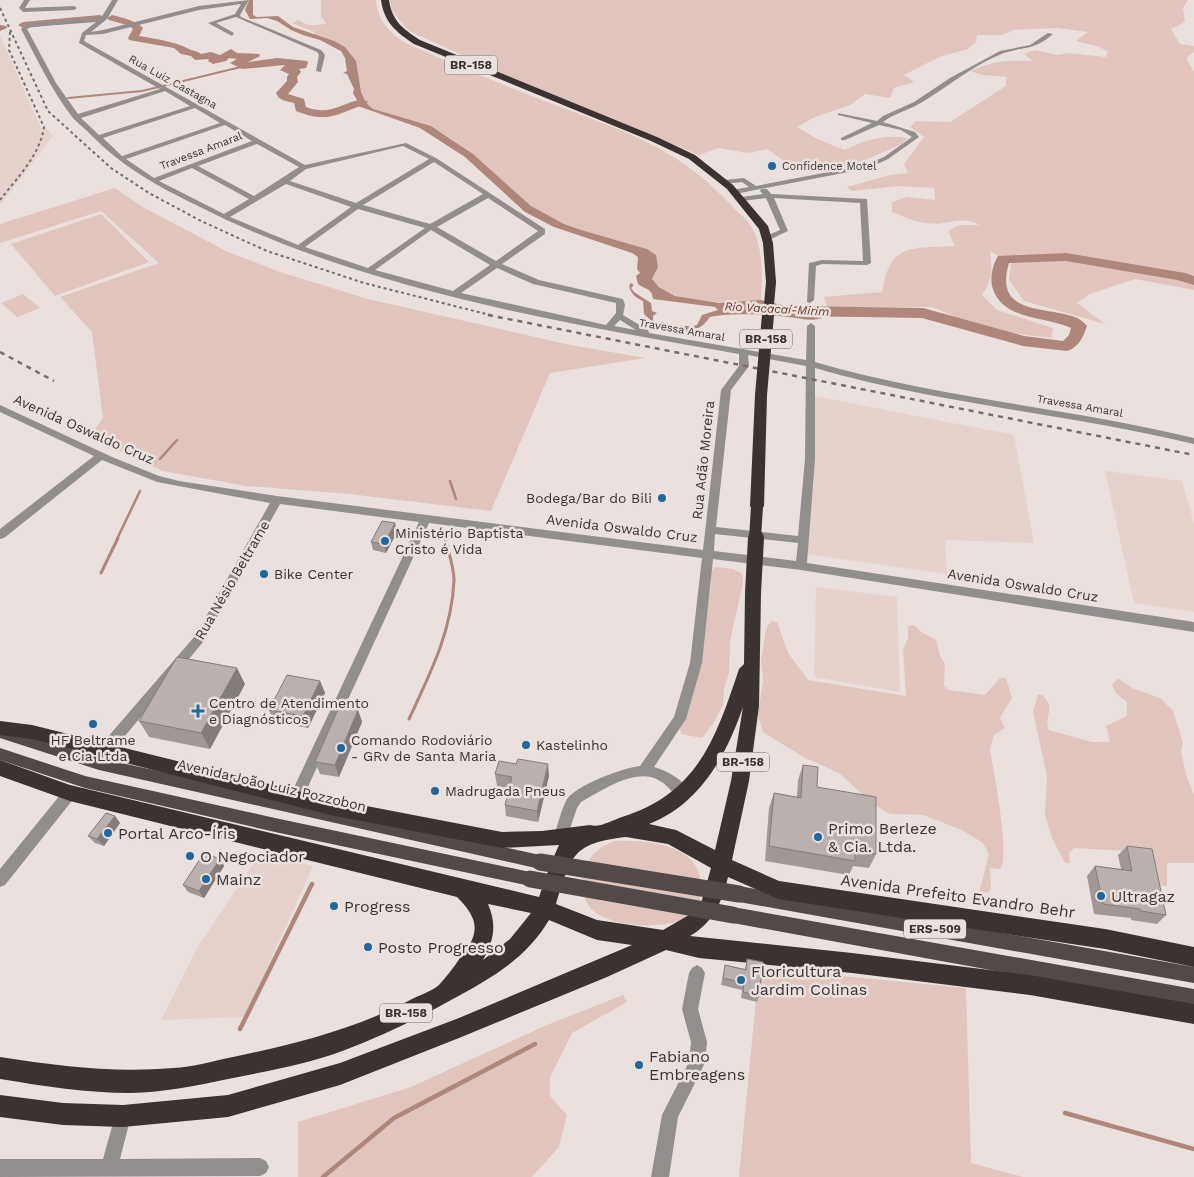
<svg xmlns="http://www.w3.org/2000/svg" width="1194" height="1177" font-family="'Work Sans',sans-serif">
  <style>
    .built { fill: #e5d2cd }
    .green { fill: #e0c5be }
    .water { fill: #af867c }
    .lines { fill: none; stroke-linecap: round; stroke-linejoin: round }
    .stream-far3 { stroke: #af867c; stroke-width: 2 }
    .stream-far2 { stroke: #af867c; stroke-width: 2.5 }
    .stream-far1 { stroke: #af867c; stroke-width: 3 }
    .stream { stroke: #af867c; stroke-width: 4.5 }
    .river { fill: #af867c; fill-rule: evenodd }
    .minor { fill: #928e8d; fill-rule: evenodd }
    .major { fill: #514a48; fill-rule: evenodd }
    .highway { fill: #3b3331; fill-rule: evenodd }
    .rail-far1 { stroke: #746e6d; stroke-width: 2; stroke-dasharray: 3 3; stroke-linecap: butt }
    .rail { stroke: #746e6d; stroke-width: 2.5; stroke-dasharray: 5 5; stroke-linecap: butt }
    .major-bridge { stroke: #514a48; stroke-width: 17 }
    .highway-bridge-far2 { stroke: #3b3331; stroke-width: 10 }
    .highway-bridge-far1 { stroke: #3b3331; stroke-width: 12 }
    .highway-bridge { stroke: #3b3331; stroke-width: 16 }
    .wall { fill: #a09896 }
    .shaded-wall { fill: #827c7a }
    .building { fill: #bab1ae; stroke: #827c7a }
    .poi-dot { fill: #20689c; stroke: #eae0dd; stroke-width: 2 }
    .labels { text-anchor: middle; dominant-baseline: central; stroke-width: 5; stroke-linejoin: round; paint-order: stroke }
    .far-street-label { font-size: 11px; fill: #3a3635; stroke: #eae0dd }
    .far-poi-label { font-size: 11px; fill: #3a3635; stroke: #eae0dd; text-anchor: start }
    .shield { fill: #eae0dd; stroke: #6f6967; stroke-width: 1 }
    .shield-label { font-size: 12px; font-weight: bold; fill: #3a3635 }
    .far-water-label { font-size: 12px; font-style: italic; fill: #6c3527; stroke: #eae0dd }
    .street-label { font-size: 14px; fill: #3a3635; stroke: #eae0dd }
    .poi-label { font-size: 14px; fill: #3a3635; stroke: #eae0dd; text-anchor: start }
    .near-poi-label { font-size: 16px; fill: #3a3635; stroke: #eae0dd; text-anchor: start }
    .near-street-label { font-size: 16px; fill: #3a3635; stroke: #eae0dd }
  </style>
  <rect width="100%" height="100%" fill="#eae0dd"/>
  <g class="built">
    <path d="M0,36L41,128H46L53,136L0,205Z"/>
    <path d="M814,396L1014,435L1034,543L945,540L947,574L806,554Z"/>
    <path d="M1105,471L1182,481L1194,524V612L1134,603Z"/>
    <path d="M816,587L897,597L900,692L814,677Z"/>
    <path d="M260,854L313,866L245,1017L161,1020L197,948Z"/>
  </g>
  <g class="green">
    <path d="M321,0H376C378,20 388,31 404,42C451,64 499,83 547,102C620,130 675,145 730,204C736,211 746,218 751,226C764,249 762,274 761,300C727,303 676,308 652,279L658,267L655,255L647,249C608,237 563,230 530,205C496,179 470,146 431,127C412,117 383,120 367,104C358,94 357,74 356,61L322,37L315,35L314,32L292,23L299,20C307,27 317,26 327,23L321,17Z"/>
    <path d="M390,0H1188L1183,8L1185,22L1171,29L1180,44L1194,46V52L1186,58L1194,72V290L1135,279L1090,294L1077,303L1105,324L1024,301L1009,280L1011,263L990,251C992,270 993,279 982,295L997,310L1053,328L1051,338L1013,333L963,321L933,307H827L824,297L882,292C890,241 913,249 955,246L948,231L959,225H979C960,214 947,227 926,223C915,222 903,216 892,212V202L907,197L935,200L934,188L898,186L852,191L847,187L890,175L908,173L904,164L924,137L910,127L916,121L950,122L1006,86V77L982,75L970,71C992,61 1010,60 1033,61L1024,54L1035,50L1057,55L1068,53L1106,57L1108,51L1096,46L1076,41L1088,32L1058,28L1013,30L1002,35H977L976,42L968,49L939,57L904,75L914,82L894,88L890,98L865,94L850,105L815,117L797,127L819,140L845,150C864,140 885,134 907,138L902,144L856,164L807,169L792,167L767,149L748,153L718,148L699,155L513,78L409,31L392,11Z"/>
    <path d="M115,188L141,206L228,252L280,272L368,299L566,344L645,358L550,373L491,511L349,494L246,486L163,471L89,437L103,418L92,332L60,297L159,263L101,211L0,243V224Z"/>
    <path d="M101,214L149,262L55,296L11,244Z"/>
    <path d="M23,294L40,308L17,317L1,303Z"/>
    <path d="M715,567L733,569L742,574L743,583L730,641L729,673L724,689L723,705L713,724L702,738L681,734L680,728L711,588V571Z"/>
    <path d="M771,621L777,622L788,653L808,680L906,696L903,650L908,638V626L914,625L921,632L936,640L940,656L945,664L944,686L949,690L985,695L1000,678H1006L1012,698L1000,718L1005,728L994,735L990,749C993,770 1011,856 1000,869L990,868L991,885L989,892L979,893L989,854L983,843L962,830L923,815L890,814L873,804L839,773L805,758L763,732L758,716L763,680L761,661L766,629Z"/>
    <path d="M1118,678L1132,688L1160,698L1173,711L1183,743L1181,750L1186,775L1194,795V863H1167V886H1160L1130,851L1074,848L1069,853L1070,863H1065L1052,838L1045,815L1047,776L1033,712L1038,695H1042C1057,709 1043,714 1049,730L1092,742H1110L1106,726L1127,716V702L1116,693L1112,685Z"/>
    <path d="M614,841C648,840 704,844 701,890C701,902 696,911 686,918C665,930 604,928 589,906C578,890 582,862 598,850C602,846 609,844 614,841Z"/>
    <path d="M759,968L966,988L971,1163L1023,1177H739Z"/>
    <path d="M623,995L627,1002L572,1033L550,1077V1096L567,1115L559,1147L532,1177H298V1122L411,1087L547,1025Z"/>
  </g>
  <path class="water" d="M249,0H253V15L257,17L278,16L293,27L334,41L345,47L356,61L361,92L366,103L373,109L431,126L473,154L531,206L564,224L581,230L647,249L656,255L658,267L652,279L659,287L675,296L719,303L761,300L786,306L820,308L822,318C810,322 800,318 788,317C768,314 728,313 710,317C696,337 682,330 660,329L644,314L643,301C636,298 631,294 629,286L631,283L634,285L631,288L634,292L651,303L652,311L657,313L653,316V320C665,328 680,326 693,326L697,325L702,315L718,310L715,307L653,299C652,288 646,290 638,284L636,276L640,273L637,269L638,257L632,253L554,227L525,212L465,157L420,128L355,105L358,102L353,93L354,89L347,74L343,73L347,71L345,58L341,51L320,40L303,35L291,30L277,21L267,18L250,19L245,10Z"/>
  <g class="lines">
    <path class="stream-far3" d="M68,98L142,91L245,66"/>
    <g class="stream-far2">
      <path d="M160,459L177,440"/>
      <path d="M450,481L456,499"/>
      <path d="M117,539L140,491"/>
    </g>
    <g class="stream-far1">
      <path d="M101,573L118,538"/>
      <path d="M409,719C430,674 452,631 454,580C454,567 448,551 445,538"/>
    </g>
    <g class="stream">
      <path d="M240,1029L312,884"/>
      <path d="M1065,1113L1194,1149"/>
      <path d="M323,1177L394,1118L535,1044"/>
    </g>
    <g class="river">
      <path d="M100,15L105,18L103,20L23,28L18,25L23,22Z"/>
      <path d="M112,15C123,18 135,20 143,28L139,36C156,39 172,41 187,48C192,51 196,50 201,54L211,52L220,55L231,49L237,53L259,54L260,56L248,62L277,58L307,61L308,63L306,68L299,69L301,72L297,77L298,82L288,94L304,99L306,107C329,116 340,104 362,99L368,102L366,104C336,114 329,124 296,111L294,103C287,101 279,101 276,93L287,81V77L289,74L280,70L285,65L242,69L230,63L237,59L229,58L226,61L213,64L208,61L209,59L195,60L191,56L181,54L174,48L129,40L128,38L133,29L130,26L109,20L107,18Z"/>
      <path d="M0,25L6,26L7,28L0,31Z"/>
      <path d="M1066,253L1185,273L1194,276V285L1177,280L1066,261L1009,263C990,326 1069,300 1087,326C1084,336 1078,348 1067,351L1023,346L922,318L795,316L790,314L787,311L790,308L795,306L923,308L1024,336L1063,341L1069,335L1071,328C1045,316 1001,321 992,286C990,276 993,264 998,256Z"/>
    </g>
    <g class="minor">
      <path d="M24,0H30L25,8L74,6L77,8L74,10L23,12L19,8Z"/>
      <path d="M112,0H118L107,19L91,32L103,30L199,6L249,0L240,15L241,17L321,50L325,55L321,72L316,71L319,55L317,52L236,17L216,23L234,33L232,36L208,23L235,14L241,4L199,10L103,34L86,35L84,41L305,165L406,143L436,158L545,229V234L502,264L539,280L623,299L625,305L623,315L648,330L649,333L806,360L807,326L811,323L815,326V362C939,398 1069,408 1194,438V444C1069,414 938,404 815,368V459L807,563L1194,622V632L801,570L713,559L702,663L686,719L654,767C668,771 684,780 691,794L689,798L684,800C674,796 669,786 660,781C636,766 602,791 581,802L577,808L566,840L561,842L556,840L554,836C558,824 561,810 567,799C577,785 622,768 640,766L674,717L690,663L702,558L429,523L301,802L296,804L291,802L289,798L419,522L280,504L203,642L110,754L105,756L100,754L99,750L100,746L195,636L270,503L157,482L102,460L4,538L0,539V529L94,456L0,412V405L112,457L159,476L179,481L277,496L703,550L721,390L739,366V354C558,322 360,289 196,205C155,185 123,167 91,135C86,129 78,124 73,118C52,91 37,59 21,29L30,23L101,18ZM96,22L82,33L79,43L160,89L78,114L56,83L27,29L31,27ZM165,91L190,106L99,135L81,118ZM195,108L220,123L122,156L103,138ZM225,125L252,141L154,178L126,159ZM257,144L299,167L254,196L198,166ZM403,146L429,159L356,203L290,181L306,169ZM434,162L483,194L430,224L363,205ZM192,168L249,199L224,214L159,181ZM286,184L351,207L298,245L230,217ZM488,198L538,231L496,261L437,227ZM358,209L425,228L368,268L305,247ZM431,230L490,265L453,291L375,270ZM497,268L533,284L616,303V313L606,325L461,293ZM620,320L636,330L614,326ZM748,355L806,366L805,459L798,536L716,527L731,390L749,366ZM715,534L798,543L796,561L714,551Z"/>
      <path d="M1048,33L1053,34C1033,51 1025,46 1004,53C972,65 946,89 917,105C906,111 893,114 883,122L915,132L919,137L888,159L869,168L735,194H732V190L749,187L742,182L725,184L721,182L725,180L744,178L756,186L865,165L884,157L912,137L901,130L879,125L845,140H841V138L872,123L838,115V113L877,121L883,116L914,102L950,78L1000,51L1030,45Z"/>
      <path d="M761,189H767L771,194L867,199L871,263L867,265L822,264L816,266L814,300L810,303L807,302L809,263L822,260L863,261L860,203L774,198L788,231L767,241L763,239L764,237L780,230L766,198L742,201L738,199L742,197L763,194L760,191Z"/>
      <path d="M70,787L75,789L77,793L75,797L5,885L0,887V869L65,789Z"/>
      <path d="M697,965L702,968L705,973L698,1009L707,1042L705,1063L678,1117L669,1177H651L662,1115L689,1062L691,1042L682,1009L689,973L692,968Z"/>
      <path d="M123,1108L129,1110L131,1116L120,1159L260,1158L266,1161L269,1167L266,1173L260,1176L0,1177V1159H103L115,1116L117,1110Z"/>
    </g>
    <g class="major">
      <path d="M0,726L99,758L540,855L546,857L548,862L546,867L540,869L99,770L0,738Z"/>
      <path d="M0,748L85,776L275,818L530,872L536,874L538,879L536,884L530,886L275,832L85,788L0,760Z"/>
      <path d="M739,886L1194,967V983L739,902L733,899L731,894L733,889Z"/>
      <path d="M733,907L1194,989V1007L733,923L727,921L725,915L727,909Z"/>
    </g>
    <g class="highway">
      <path d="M381,0H389C392,21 403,29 420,40L657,137L695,155L733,185L768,226L773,243L776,282L775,284L771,285L766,282L763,243L759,229L727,189L689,159L651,141L414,44C396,32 384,22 381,0Z"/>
      <path d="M761,391L767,395L764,506L762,509H752L750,506L755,395Z"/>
      <path d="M753,587L758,589L761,593L759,706L749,781L732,860L779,881L1105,929L1194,947V967L1105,949L778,899L728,877C722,902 713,923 690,936L852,953L1030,975L1194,1004V1024L1030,995L852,973L699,958L666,950L607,977L459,1038L340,1085L228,1117L123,1127L63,1125L0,1117V1095L63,1103L123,1105L228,1095L340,1063L459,1018L632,945L597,940L549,920C526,959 490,979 451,1000C417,1019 382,1036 345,1050C308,1064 268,1071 228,1079C196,1086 164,1092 131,1093C87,1093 43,1086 0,1079V1057C59,1066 113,1073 173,1068C193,1067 213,1061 233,1057C295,1044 356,1029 412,999C420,995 432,991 439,985C446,977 454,967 460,958C481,933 479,919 457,897L70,801L0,776V760L70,785L539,897L551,863L559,845L502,848L330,815L32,739L0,735V721L32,725L330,799L502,832L542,831L590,825C600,828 613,820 622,817C698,793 716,738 739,669L744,664L745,593L748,589ZM743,707L731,781L715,850L676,830L649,824C700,804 726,756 743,707ZM626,837L668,844L711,868L702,900L689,915L663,930L597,920L556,904C571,857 571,843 626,837ZM488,904L531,913L510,939L483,960C494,940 497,925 488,904Z"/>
    </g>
    <g class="rail-far1">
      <path d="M0,8L48,111L111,168L149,193L201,221L267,251L364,283L494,316"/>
      <path d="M0,200C17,178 40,155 44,127L9,50L10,31"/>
    </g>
    <g class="rail">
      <path d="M488,315L1194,455"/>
      <path d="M0,352L54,381"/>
    </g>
    <g class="major-bridge">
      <path d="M540,862L739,894"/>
      <path d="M530,879L733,915"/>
    </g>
    <path class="highway-bridge-far2" d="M768,316L771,282"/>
    <g class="highway-bridge-far1">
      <path d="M761,395L768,315"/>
      <path d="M755,539L757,506"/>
    </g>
    <path class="highway-bridge" d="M753,593L756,538"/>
  </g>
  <g class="wall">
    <path d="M395,523L397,532L386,553L373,550L371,542Z"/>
    <path d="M320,681L325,693L308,728L274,722L269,710Z"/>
    <path d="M245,684L210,749L149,737L139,721Z"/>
    <path d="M358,710L362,722L339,777L320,774L315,762Z"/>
    <path d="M803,765L817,787L876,854L869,868L853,866L849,875L765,861L769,808L774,793L797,797L798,780Z"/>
    <path d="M495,774L549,776L538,822L506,816L505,805L509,788L497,786Z"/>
    <path d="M115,816L120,823L104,846L95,843L88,836Z"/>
    <path d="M1127,846L1166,915L1157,924L1131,920V918L1094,914L1087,876L1095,866L1121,869L1118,855Z"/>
    <path d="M220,859L224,866L204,898L188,892L183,885Z"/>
    <path d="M747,959L759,996L757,1002L741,998L742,990L721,985L725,965L745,969Z"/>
  </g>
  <g class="shaded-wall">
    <path d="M395,523L397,532L386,553L384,544Z"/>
    <path d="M237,668L245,684L210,749L201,733Z"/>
    <path d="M320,681L325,693L308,728L303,716Z"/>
    <path d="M358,710L362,722L339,777L335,765Z"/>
    <path d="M548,764L549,776L538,822L537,811Z"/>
    <path d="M115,816L120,823L104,846L97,839Z"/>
    <path d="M220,859L224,866L204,898L199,891Z"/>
  </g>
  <g class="building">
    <path d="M382,521L395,523L384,544L371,542Z"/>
    <path d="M177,657L237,668L201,733L139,721Z"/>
    <path d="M287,675L320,681L303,716L269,710Z"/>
    <path d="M339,707L358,710L335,765L315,762Z"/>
    <path d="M518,759L548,764L537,811L505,805L512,777L495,774L499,761L516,764Z"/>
    <path d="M803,765L818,767L817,787L876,797V854L855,851V861L769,846L774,793L801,798Z"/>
    <path d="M106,813L115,816L97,839L88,836Z"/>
    <path d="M1127,846L1152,849L1166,915L1141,911L1140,909L1103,904L1095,866L1132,871Z"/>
    <path d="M204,853L220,859L199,891L183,885Z"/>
    <path d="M747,959L763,962L759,996L743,992L744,983L723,978L725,965L746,970Z"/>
  </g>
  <g class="poi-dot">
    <circle cx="772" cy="166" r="5"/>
    <circle cx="662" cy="498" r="5"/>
    <circle cx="385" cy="541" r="5"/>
    <circle cx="264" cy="574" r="5"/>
    <path d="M195.5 703.5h5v5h5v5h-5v5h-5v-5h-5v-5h5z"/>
    <circle cx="93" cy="724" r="5"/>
    <circle cx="526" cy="745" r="5"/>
    <circle cx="341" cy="748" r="5"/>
    <circle cx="435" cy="791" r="5"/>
    <circle cx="108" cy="833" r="5"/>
    <circle cx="818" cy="837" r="5"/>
    <circle cx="190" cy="856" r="5"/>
    <circle cx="206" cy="879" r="5"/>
    <circle cx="1101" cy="896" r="5"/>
    <circle cx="334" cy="906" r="5"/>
    <circle cx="368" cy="947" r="5"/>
    <circle cx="741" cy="980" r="5"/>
    <circle cx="639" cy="1065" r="5"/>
  </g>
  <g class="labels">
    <g class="far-street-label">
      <text transform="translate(173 82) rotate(29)">Rua Luiz Castagna</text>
      <text transform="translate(201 151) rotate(-21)">Travessa Amaral</text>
      <text transform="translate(682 330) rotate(10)">Travessa Amaral</text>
      <text transform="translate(1080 406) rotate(10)">Travessa Amaral</text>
    </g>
    <g class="far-poi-label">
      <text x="782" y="166">Confidence Motel</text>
    </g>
    <g class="shield">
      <rect x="445" y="55.5" width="52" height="19" rx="4"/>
      <rect x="740" y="329.5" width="52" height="19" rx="4"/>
      <rect x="717" y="752.5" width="52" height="19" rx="4"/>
      <rect x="904" y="919.5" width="62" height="19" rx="4"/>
      <rect x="380" y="1003.5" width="52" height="19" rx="4"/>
    </g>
    <g class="shield-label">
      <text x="471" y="65">BR-158</text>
      <text x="766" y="339">BR-158</text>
      <text x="743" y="762">BR-158</text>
      <text x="935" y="929">ERS-509</text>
      <text x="406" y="1013">BR-158</text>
    </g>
    <g class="far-water-label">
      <text transform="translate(777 309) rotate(3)">Rio Vacacaí-Mirim</text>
    </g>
    <g class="street-label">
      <text transform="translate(84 429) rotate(24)">Avenida Oswaldo Cruz</text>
      <text transform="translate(703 460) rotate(-84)">Rua Adão Moreira</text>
      <text transform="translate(622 528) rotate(7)">Avenida Oswaldo Cruz</text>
      <text transform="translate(232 580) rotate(-60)">Rua Nésio Beltrame</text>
      <text transform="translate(1023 585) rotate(9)">Avenida Oswaldo Cruz</text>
      <text transform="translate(272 785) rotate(13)">Avenida João Luiz Pozzobon</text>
    </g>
    <g class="poi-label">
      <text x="652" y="498" text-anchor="end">Bodega/Bar do Bili</text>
      <text x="395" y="533">Ministério Baptista<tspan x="395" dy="16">Cristo é Vida</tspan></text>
      <text x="274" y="574">Bike Center</text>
      <text x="209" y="703">Centro de Atendimento<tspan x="209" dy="16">e Diagnósticos</tspan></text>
      <text x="93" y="740" text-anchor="middle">HF Beltrame<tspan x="93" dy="16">e Cia Ltda</tspan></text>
      <text x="351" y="740">Comando Rodoviário<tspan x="351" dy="16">- GRv de Santa Maria</tspan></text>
      <text x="536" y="745">Kastelinho</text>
      <text x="445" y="791">Madrugada Pneus</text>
    </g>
    <g class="near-poi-label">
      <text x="828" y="828">Primo Berleze<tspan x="828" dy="18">&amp; Cia. Ltda.</tspan></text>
      <text x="118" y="833">Portal Arco-Íris</text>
      <text x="200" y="856">O Negociador</text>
      <text x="216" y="879">Mainz</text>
      <text x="1111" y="896">Ultragaz</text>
      <text x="344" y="906">Progress</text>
      <text x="378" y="947">Posto Progresso</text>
      <text x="751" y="971">Floricultura<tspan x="751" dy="18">Jardim Colinas</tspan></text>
      <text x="649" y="1056">Fabiano<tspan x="649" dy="18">Embreagens</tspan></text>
    </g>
    <g class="near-street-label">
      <text transform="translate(958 896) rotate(8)">Avenida Prefeito Evandro Behr</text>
    </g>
  </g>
</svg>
